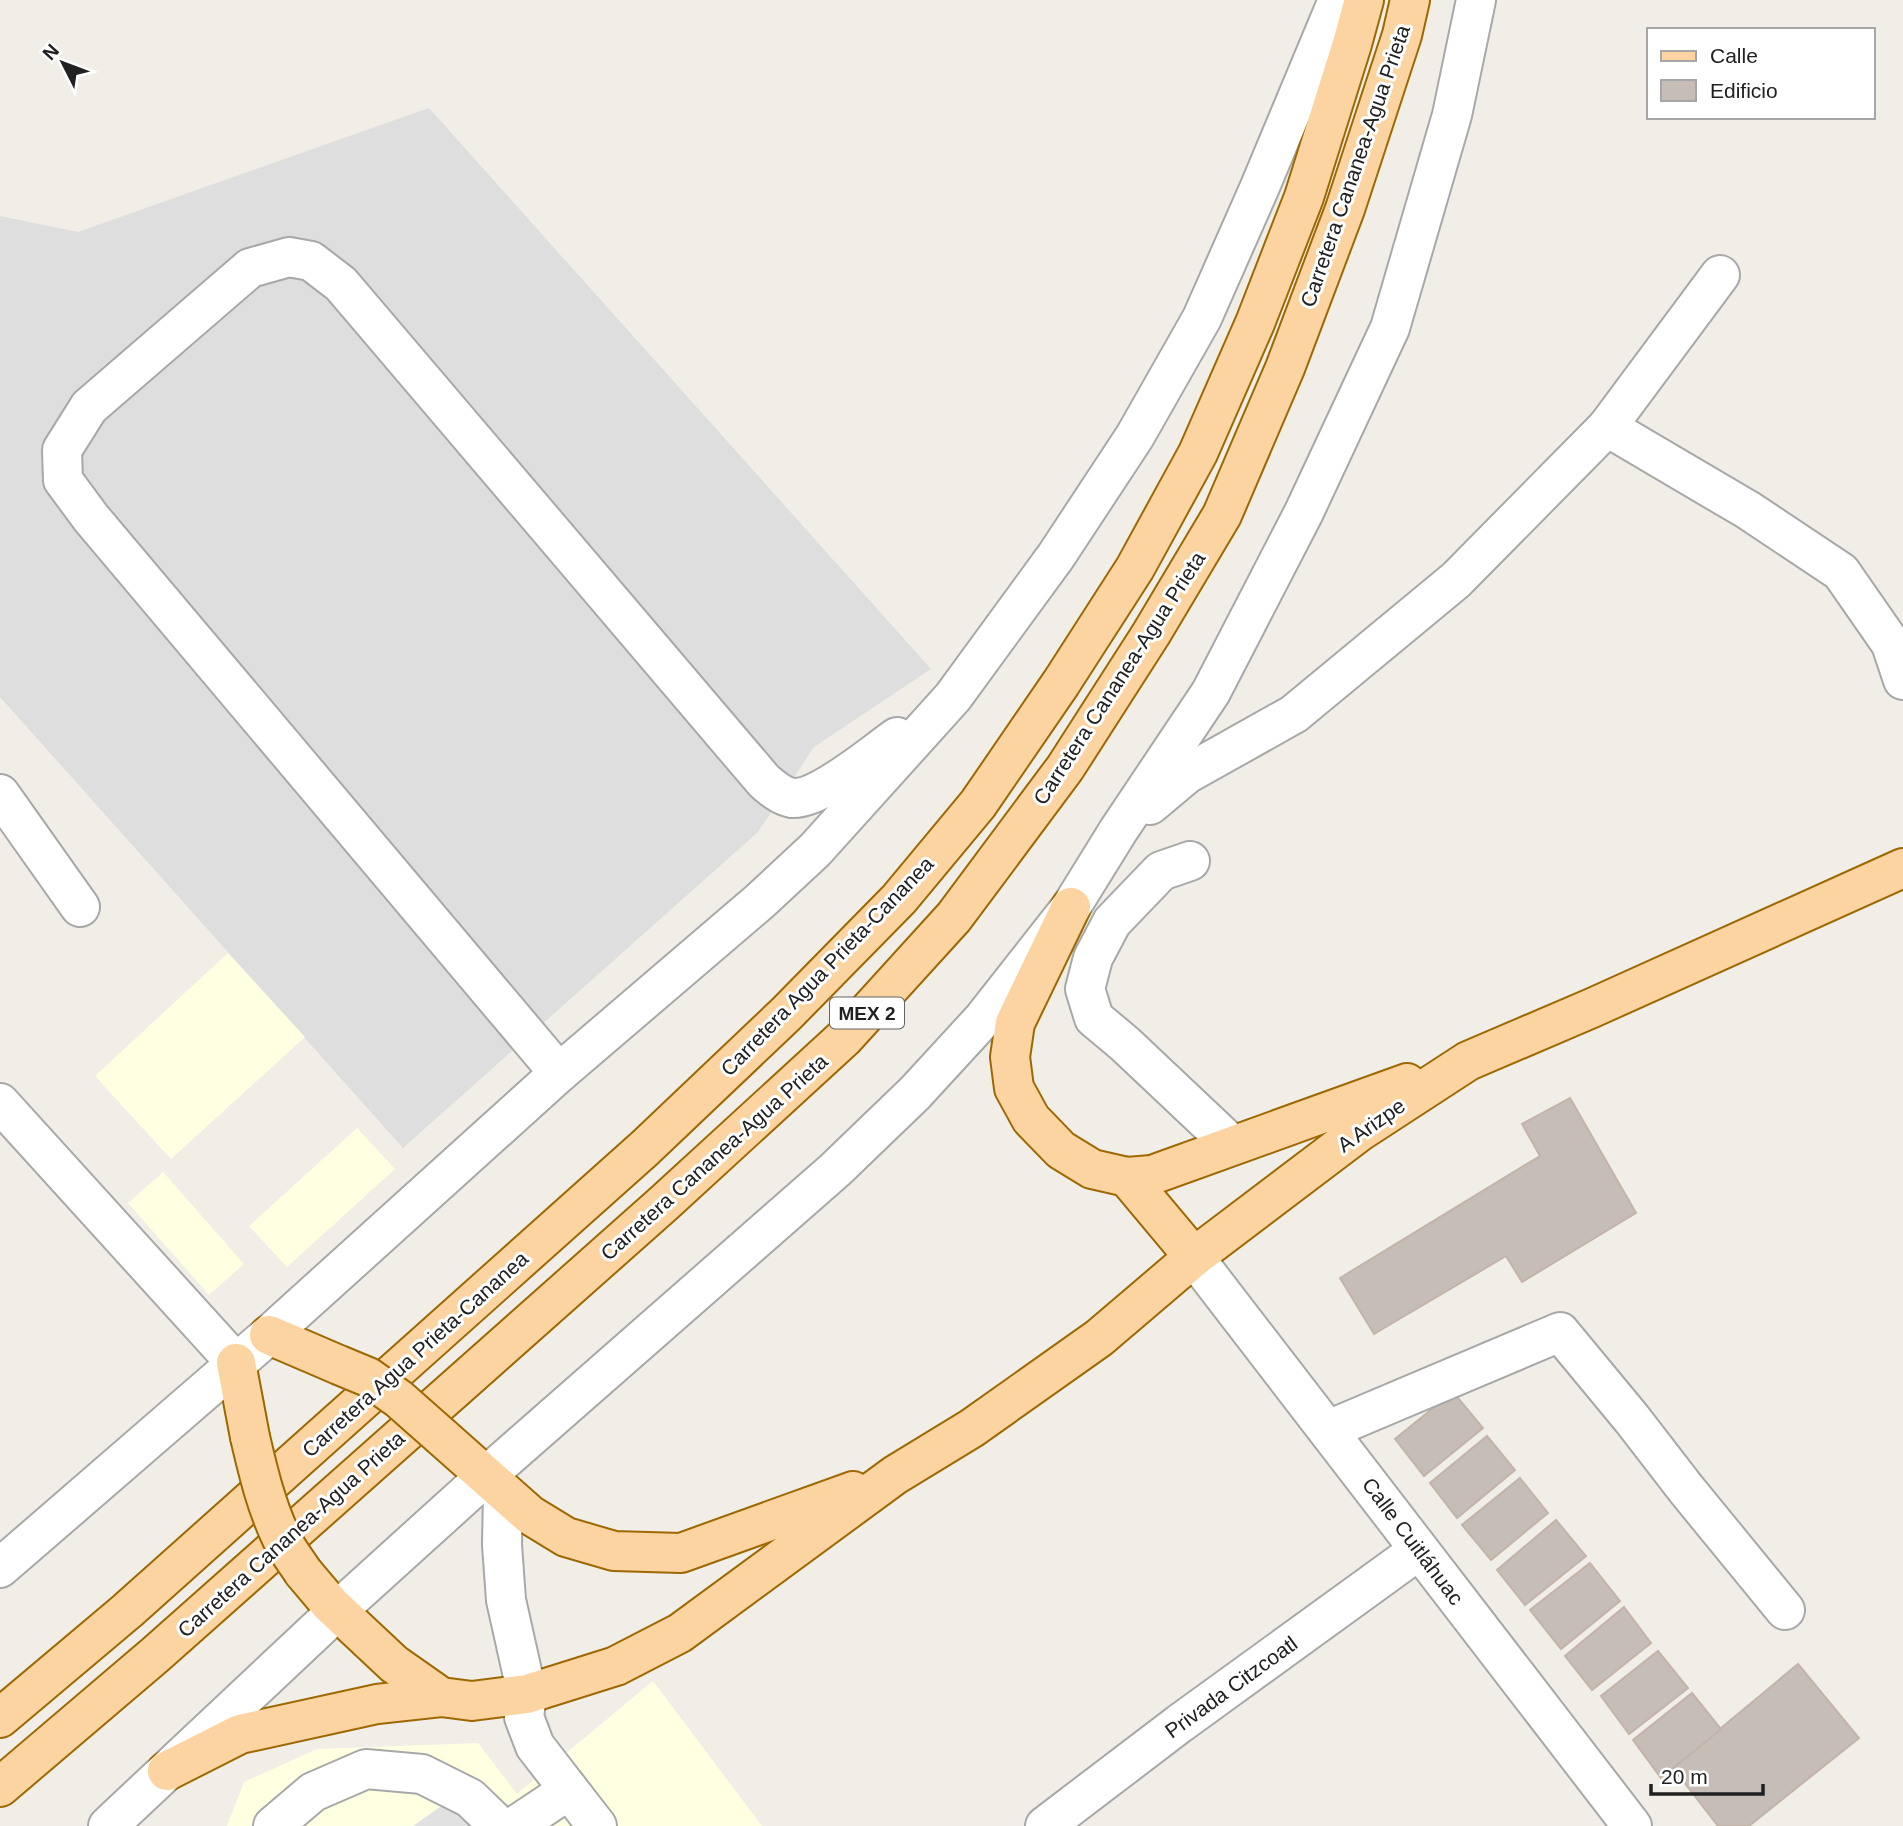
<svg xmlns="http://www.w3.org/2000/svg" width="1903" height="1826" font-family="Arial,sans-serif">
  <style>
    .residential { fill: #dfdede }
    .education { fill: #ffffe2 }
    .parking { fill: #e1e1e1 }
    .building { fill: #c6bdb6; stroke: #c3b4a9; stroke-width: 2 }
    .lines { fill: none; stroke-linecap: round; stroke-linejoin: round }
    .minor-casing { stroke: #a8a8a8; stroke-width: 42 }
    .major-casing { stroke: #9d6800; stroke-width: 42 }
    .minor { stroke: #fff; stroke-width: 38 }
    .major { stroke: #fcd4a1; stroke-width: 38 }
    .major-bridge-casing { stroke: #9d6800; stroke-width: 42; stroke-linecap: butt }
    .major-bridge { stroke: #fcd4a1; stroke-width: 38 }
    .labels { text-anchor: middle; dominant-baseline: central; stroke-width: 6; stroke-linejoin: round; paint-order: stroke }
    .shield { fill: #fff; stroke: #646464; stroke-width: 2 }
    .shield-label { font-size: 19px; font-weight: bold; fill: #212121 }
    .street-label { font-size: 21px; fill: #212121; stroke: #fff }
  </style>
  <rect width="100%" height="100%" fill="#f1eee7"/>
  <path class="residential" d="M429,108L931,669L814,747L758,832L403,1148L0,697V216L78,232Z"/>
  <g class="education">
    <path d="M228,953L305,1037L171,1159L95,1076Z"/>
    <path d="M357,1128L395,1169L287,1267L249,1226Z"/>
    <path d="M163,1172L244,1264L209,1295L128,1203Z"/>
    <path d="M653,1681L762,1826H227L244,1782L317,1749L478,1743L517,1794Z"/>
  </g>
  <path class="parking" d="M450,1800L473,1826H413Z"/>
  <g class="building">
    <path d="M1570,1098L1636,1213L1522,1282L1506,1256L1374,1334L1340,1278L1540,1156L1522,1124Z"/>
    <path d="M1453,1392L1483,1428L1424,1476L1395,1439Z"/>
    <path d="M1487,1436L1515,1470L1457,1518L1430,1483Z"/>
    <path d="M1520,1478L1548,1513L1491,1560L1462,1525Z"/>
    <path d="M1556,1520L1586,1556L1525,1605L1497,1570Z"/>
    <path d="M1590,1563L1620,1601L1561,1649L1530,1610Z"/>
    <path d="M1624,1607L1651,1643L1592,1690L1565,1656Z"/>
    <path d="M1658,1651L1688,1688L1629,1734L1601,1696Z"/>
    <path d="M1798,1664L1859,1738L1749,1826H1718L1673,1768Z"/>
    <path d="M1692,1693L1721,1729L1661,1778L1633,1740Z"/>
  </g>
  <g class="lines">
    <g class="minor-casing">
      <g id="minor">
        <path d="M1607,427L1748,510L1841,572L1891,644L1903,680"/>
        <path d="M0,794L80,907"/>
        <path d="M1150,805L1187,774L1294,714L1456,580L1607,427L1720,275"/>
        <path d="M1190,861L1161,871L1112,922L1093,958L1085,989L1094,1018L1125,1044L1232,1145"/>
        <path d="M559,1073L91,518L63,480L62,450L89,407L250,268L289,257L311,261L341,284L764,781C772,788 781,796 792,798C820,800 874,753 897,737"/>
        <path d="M0,1103L236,1363"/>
        <path d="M1194,1257L1632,1826"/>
        <path d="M1328,1430L1560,1332L1632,1419L1686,1489L1785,1610"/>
        <path d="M503,1492L502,1545L506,1600L527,1694L524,1717L535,1746L597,1826"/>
        <path d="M0,1568L269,1335L559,1073L759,902L815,850L953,697L1056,556L1135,436L1202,318L1259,189L1338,0"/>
        <path d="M108,1826L338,1610L486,1476L835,1170L915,1093L983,1019L1071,907L1118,831L1211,692L1304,512L1390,328L1452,115L1476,0"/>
        <path d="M273,1826L313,1792L366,1769L422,1774L470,1798L499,1826"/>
        <path d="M515,1826L569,1790"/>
        <path d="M1045,1826L1179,1724L1419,1550"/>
      </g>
    </g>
    <g class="major-casing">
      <g id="major">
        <path d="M1071,907L1015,1023L1010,1057L1014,1088L1031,1119L1061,1150L1092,1169L1127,1177L1152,1175L1407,1083"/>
        <path d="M1127,1177L1194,1257"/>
        <path d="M269,1335L339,1365"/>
        <path d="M236,1363L250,1437"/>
        <path d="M442,1437L530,1515L566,1537L614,1551L681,1553L853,1491"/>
        <path d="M303,1572L330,1604L394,1664L441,1697L472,1701L527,1694L616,1666L680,1633L895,1475L972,1428L1099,1338L1194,1257L1359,1132L1468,1061L1592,1008L1903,868"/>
        <path d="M0,1718L127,1611L645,1148L786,1014L899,899L978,804L1061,683L1135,568L1198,453L1255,323L1304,197L1352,44L1364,0"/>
        <path d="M167,1771L240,1734L377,1704L441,1697"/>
        <path d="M0,1787L155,1655L663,1204L844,1038L954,917L1065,768L1151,634L1222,515L1285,368L1345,209L1402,35L1410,0"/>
      </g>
    </g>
    <use href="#minor" class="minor"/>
    <use href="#major" class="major"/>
    <g class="major-bridge-casing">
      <g id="major-bridge">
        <path d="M339,1365L368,1377L399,1399L442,1437"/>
        <path d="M250,1437C258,1471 266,1506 282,1539C287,1550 296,1561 303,1572"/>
      </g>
    </g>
    <use href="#major-bridge" class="major-bridge"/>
  </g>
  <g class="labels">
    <rect class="shield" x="830" y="997.5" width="74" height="31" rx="5"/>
    <g class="shield-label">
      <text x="867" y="1013">MEX 2</text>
    </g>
    <g class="street-label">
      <text transform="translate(1355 166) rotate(-71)">Carretera Cananea-Agua Prieta</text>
      <text transform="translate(1119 678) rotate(-57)">Carretera Cananea-Agua Prieta</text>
      <text transform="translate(827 966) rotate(-46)">Carretera Agua Prieta-Cananea</text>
      <text transform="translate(1371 1125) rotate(-35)">A Arizpe</text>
      <text transform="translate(714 1157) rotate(-42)">Carretera Cananea-Agua Prieta</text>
      <text transform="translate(415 1354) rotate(-42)">Carretera Agua Prieta-Cananea</text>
      <text transform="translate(291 1534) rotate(-42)">Carretera Cananea-Agua Prieta</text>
      <text transform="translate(1413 1541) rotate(53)">Calle Cuitláhuac</text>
      <text transform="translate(1231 1687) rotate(-36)">Privada Citzcoatl</text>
    </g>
  </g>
  <rect x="1647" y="28" width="228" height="91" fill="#ffffff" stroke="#a6a6a6" stroke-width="2"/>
  <rect x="1661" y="51" width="35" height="10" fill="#fcd4a1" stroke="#a6a6a6" stroke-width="2"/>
  <text x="1710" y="63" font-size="21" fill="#212121">Calle</text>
  <rect x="1661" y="80" width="35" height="21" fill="#c6bdb6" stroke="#a6a6a6" stroke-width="2"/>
  <text x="1710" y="98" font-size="21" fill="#212121">Edificio</text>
  <g transform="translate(63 63) rotate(312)" stroke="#ffffff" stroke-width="5" paint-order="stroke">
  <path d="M0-5L12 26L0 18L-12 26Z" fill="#212121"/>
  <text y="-10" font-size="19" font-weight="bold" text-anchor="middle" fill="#212121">N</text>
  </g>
  <path d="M1651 1784v10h112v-10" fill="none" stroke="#212121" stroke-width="3.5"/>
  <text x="1661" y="1784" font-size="21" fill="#212121" stroke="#ffffff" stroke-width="5" paint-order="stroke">20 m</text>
</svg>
